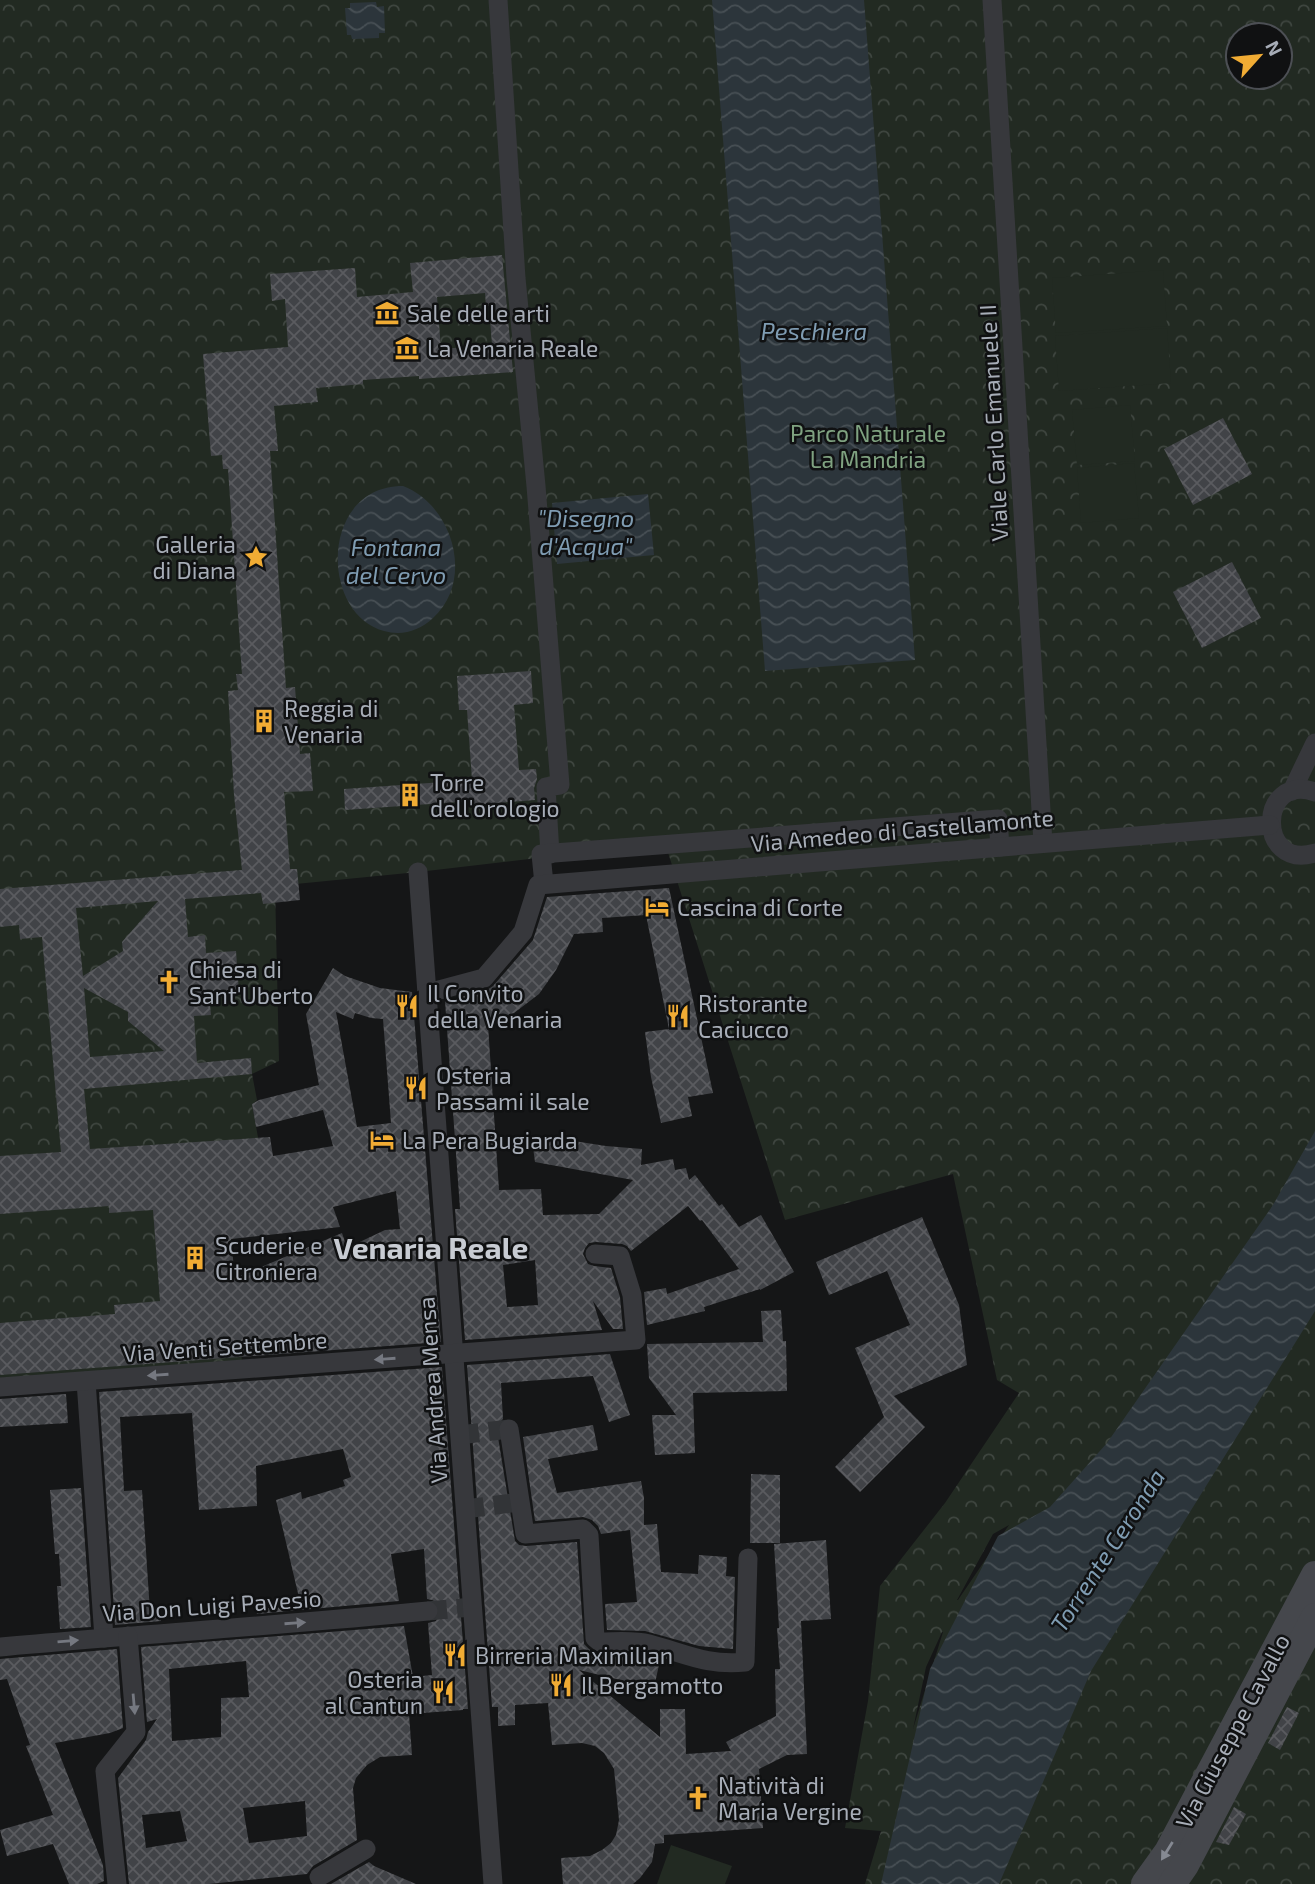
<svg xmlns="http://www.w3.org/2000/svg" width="1315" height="1884" font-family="'Exo 2',sans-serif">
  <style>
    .forest { fill: url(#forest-crowns); fill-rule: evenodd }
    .pitch { fill: #222a22 }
    .water { fill: url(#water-waves) }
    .building { fill: url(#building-cross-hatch); fill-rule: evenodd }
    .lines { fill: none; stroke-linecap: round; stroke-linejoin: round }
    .street-tunnel { stroke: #323437; stroke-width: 19; stroke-dasharray: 19 10; stroke-linecap: butt }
    .street { stroke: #37383c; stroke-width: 19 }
    .secondary { stroke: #45474c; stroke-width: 28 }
    .oneway { fill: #757880 }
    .oneway2 { fill: #858992 }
    .labels { text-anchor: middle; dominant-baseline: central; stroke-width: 5; stroke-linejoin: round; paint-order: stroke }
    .poi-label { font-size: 23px; fill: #a7adb7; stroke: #101112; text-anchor: start }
    .street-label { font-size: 23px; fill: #a7adb7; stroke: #101112 }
    .park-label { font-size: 23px; fill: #7fa280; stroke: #101112 }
    .water-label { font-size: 24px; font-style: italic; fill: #7f9cb2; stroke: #101112 }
    .district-label { font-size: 30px; font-weight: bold; fill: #c8ccd3; stroke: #101112 }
  </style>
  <defs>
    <pattern id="forest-crowns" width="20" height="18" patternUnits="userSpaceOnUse" patternTransform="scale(1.75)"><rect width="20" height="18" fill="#222a22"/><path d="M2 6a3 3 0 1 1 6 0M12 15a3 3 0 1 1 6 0" fill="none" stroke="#3f4640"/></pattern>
    <pattern id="water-waves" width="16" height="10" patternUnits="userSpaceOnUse" patternTransform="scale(1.75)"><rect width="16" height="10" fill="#2c353b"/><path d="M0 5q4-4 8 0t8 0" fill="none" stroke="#485055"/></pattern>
    <pattern id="building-cross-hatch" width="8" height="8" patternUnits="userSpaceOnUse" patternTransform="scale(1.75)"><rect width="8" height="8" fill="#414347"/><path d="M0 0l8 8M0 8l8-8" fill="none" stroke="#5a5b5f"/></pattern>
  </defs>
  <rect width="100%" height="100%" fill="#151617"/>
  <path class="forest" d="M0,0H1315V1884H865L881,1831L845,1828L868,1701L880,1586L945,1503L1019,1393L997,1380L953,1174L785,1220L665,843L418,872L275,886L279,1061L252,1074L257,1100L252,1105L262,1159L228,1203L242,1362L0,1378ZM1238,35H1280V77H1238ZM1009,1525L958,1600H957L993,1534ZM942,1632H943L913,1729L926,1667Z"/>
  <g class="pitch">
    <path d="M1163,270L1167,326L1056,333L1052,278Z"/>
    <path d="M1167,328L1171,383L1059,391L1055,336Z"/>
    <path d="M1130,405L1135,461L1077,465L1072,410Z"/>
    <path d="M1134,463L1139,518L1081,523L1077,468Z"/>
    <path d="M671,1845L732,1866L725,1884H657Z"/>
  </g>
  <g class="water">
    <path d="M712,0H864L915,660L765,671Z"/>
    <path d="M376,2L377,7L384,6L385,33H379V38L352,39L351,35H347L345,8H350V3Z"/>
    <path d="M403,486C453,505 475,580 433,618C419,631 402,636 384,631C319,613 320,486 403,486Z"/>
    <path d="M648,494L654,555L557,564L552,503Z"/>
    <path d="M1315,1131V1311L1091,1671L999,1884H881L930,1669L998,1536L1050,1507L1107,1443L1273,1205Z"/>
  </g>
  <g class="building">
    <path d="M502,255L513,372L419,379V376L363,380V384L316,388L318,402L274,406L278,451H270L286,688L295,687L300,754L310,753L313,791L284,792L290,869H297L300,900L263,904L261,893L185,899L188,937L205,935L206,953L236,951L239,992L209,994L211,1015L194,1016L197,1063L251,1058L252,1074L84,1089L90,1149L270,1137L273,1156L333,1146L323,1110L256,1127L252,1104L259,1100L319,1085L306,1014L333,968L345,976L380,988L412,992L441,1342L0,1375V1323L115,1314L114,1305L160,1301L153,1210L109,1213V1206L0,1214V1156L61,1152L42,937L20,939L19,925L0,927V889L242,870L234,795L228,691L238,690L236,674H242L228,469H223L222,455L211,456L203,354L288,347L285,299L272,301L270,274L355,268L357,297L413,292L410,263ZM485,293L486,306H489L492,345L441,349L437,297ZM158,901L122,942L123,951L83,976L76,908ZM84,988L128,1012V1021L164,1051L90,1057ZM336,1012L353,1019L355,1013L371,1018L383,1019L391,1123L357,1127ZM396,1191L400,1229L385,1230L347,1248L342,1233L235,1278L231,1239L340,1227L333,1207Z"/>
    <path d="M1223,418L1252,474L1193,505L1164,449Z"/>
    <path d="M1232,562L1261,618L1202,648L1173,592Z"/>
    <path d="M531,671L533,703L514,705L519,770L536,769L537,779L534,788L535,800L474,805L473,801L345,810L344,789L472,780L467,710H459L457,676Z"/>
    <path d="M669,888L713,1093L688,1097L692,1116L661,1123L651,1077L645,1032L669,1029L646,915L602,918L603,932L574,934L556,970L539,994L514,1013L488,1025L499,1190L541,1189L543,1215L599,1214L633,1180L535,1162L532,1140L561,1139L606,1146L642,1149L641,1165L673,1159L675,1170L686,1168L689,1180L695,1175L719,1206L722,1204L739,1227L761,1215L794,1272L760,1290V1289L704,1307L705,1311L647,1325L644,1292L666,1288L667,1294L739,1269L702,1220L700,1221L688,1206L631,1251L627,1246L622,1244L596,1242L589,1243L585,1248L583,1254L588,1264L594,1266L611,1268L620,1297L623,1329H613L593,1301L602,1330L465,1340L455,1209H460L445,1001L487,990L493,986L533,940L547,897ZM535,1260L538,1305L507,1307L503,1265Z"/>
    <path d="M922,1217L959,1305L967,1365L894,1396L925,1427L860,1492L835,1467L884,1417L855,1348L910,1325L887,1271L829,1295L816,1262Z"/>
    <path d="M781,1310L783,1341H786L787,1391L693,1393L695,1453L655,1455L652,1415H676L649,1378L647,1344L763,1342L761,1311Z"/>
    <path d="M610,1354L630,1415L609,1422L593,1376L501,1383L503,1419L498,1424L497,1431L515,1541L519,1545L526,1546L577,1542L584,1644L592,1652L599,1654H636L660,1660L654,1688L579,1670L660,1737V1709H685L686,1754L731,1751L726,1742L776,1716L775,1669H780L777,1628H779L774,1544L826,1540L831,1619L801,1621L807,1754L787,1755L759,1769L763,1828L664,1835V1843L655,1844L652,1862L640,1878L633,1884H563L561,1858L590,1856L602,1850L611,1843L616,1835L619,1820L614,1769L604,1753L595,1746L582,1743L552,1745L548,1703L515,1705V1725L498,1726V1707H492L467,1365Z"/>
    <path d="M442,1367L468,1709H463V1710L409,1714L412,1755L380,1757L367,1765L356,1778L353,1788L357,1840L313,1866L307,1874L209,1884H129L118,1778L146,1740L148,1732L157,1719L147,1722L141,1647L404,1626L413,1677L432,1675L428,1623L436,1621L440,1611L438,1603L432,1600L427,1599L424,1549L391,1554L399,1601L257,1614L256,1609L301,1606L276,1500L301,1492L302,1499L345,1486L343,1480L351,1477L343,1449L256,1466L257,1506L199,1510L192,1413L120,1417L124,1491L142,1490L150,1612H160L161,1621L115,1625L99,1392ZM246,1661L249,1697L221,1698V1737L172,1741L169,1669ZM305,1801L307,1836L249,1843L243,1808ZM180,1811L187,1841L146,1848L142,1815Z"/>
    <path d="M66,1394L68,1423L0,1427V1399Z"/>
    <path d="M593,1425L598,1450L548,1459L557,1493L641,1481L644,1498V1525L657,1524L661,1572L698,1574L699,1555L727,1557L726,1576L735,1577L733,1649L699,1646L645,1631L607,1630L605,1604L637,1602L630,1530L601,1534L598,1526L592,1520L583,1517L535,1521L523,1437Z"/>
    <path d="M751,1474L780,1475V1543H750Z"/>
    <path d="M81,1488L91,1627L60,1629L57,1586H61L59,1554H55L50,1490Z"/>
    <path d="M117,1649L123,1728L110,1733L55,1743L103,1865L104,1881L97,1884H69L53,1844L7,1856L0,1830L53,1815L26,1746L30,1745L7,1679L0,1680V1659Z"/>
    <path d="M1287,1707L1299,1713L1280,1750L1268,1743Z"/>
    <path d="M1234,1807L1246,1814L1229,1845L1216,1842Z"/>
    <path d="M369,1862L374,1866L416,1884H331Z"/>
  </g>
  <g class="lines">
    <g class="street-tunnel">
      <path d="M460,1435L509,1429"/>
      <path d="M465,1509L520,1502"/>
      <path d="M428,1611L472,1607"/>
    </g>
    <g class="street">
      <path d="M498,0L516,278L536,486L560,785L546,787L550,854"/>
      <path d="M992,0L1043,843"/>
      <path d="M1292,791L1315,743"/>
      <path d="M1315,792C1258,772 1256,871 1315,853"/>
      <path d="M418,872L493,1884"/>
      <path d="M544,884L541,854L998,819L1000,847"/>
      <path d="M428,993L484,978L523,932L538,885L1270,825"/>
      <path d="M86,1381L104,1638"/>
      <path d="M0,1387L636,1340L632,1295L620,1256L595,1254"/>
      <path d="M509,1429L525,1534L583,1529L589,1535L595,1638L600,1642C616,1642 634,1640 649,1644C684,1653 707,1666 745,1662L748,1558"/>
      <path d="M0,1647C143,1634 286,1625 428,1611"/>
      <path d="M319,1877L366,1849"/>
      <path d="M117,1884L105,1771L136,1732L128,1636"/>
    </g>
    <g class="secondary">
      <path d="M1145,1884L1168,1852L1315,1575"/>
      <path d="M1172,1884L1185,1865L1315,1617"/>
    </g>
  </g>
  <defs><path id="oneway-solid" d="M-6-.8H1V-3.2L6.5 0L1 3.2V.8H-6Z" transform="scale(1.75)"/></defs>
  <g class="oneway">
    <use href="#oneway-solid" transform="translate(385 1359) rotate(176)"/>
    <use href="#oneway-solid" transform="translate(158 1375) rotate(176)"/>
    <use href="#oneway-solid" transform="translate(295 1623) rotate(-4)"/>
    <use href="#oneway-solid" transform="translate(68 1641) rotate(-5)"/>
    <use href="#oneway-solid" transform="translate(134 1704) rotate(85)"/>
  </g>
  <use class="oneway2" href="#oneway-solid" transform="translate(1167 1851) rotate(122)"/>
  <defs>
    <g id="museum-bare" transform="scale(1.89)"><path d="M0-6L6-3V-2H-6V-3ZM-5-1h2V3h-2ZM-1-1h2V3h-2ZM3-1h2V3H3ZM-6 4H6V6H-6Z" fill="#f1ac34" stroke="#101112" stroke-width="2.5" paint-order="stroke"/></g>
    <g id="sight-bare" transform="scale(1.89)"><path d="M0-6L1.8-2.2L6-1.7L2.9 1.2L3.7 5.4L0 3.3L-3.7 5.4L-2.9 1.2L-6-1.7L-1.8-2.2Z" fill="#f1ac34" stroke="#101112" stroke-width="2.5" paint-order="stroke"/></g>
    <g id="building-bare" transform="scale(1.89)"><path d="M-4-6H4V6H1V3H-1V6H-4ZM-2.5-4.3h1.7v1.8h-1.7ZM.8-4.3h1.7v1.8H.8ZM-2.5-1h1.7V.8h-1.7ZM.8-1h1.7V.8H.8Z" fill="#f1ac34" stroke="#101112" stroke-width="2.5" paint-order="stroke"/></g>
    <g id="hotel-bare" transform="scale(1.89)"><path d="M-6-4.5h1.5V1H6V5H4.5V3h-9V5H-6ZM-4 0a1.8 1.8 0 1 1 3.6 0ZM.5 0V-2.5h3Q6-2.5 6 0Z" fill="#f1ac34" stroke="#101112" stroke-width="2.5" paint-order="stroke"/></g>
    <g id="church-bare" transform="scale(1.89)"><path d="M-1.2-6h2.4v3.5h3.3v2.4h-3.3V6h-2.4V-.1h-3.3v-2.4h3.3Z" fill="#f1ac34" stroke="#101112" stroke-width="2.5" paint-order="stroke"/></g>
    <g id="restaurant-bare" transform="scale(1.89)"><path d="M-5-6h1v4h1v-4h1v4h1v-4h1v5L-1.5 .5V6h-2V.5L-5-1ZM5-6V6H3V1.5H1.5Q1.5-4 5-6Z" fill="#f1ac34" stroke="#101112" stroke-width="2.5" paint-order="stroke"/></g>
  </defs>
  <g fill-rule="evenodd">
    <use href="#museum-bare" x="387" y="313"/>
    <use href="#museum-bare" x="407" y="348"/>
    <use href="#sight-bare" x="256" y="557"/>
    <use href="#building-bare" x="264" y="721"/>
    <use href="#building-bare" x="410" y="795"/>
    <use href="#hotel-bare" x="657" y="907"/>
    <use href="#church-bare" x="169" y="982"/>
    <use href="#restaurant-bare" x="407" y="1006"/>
    <use href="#restaurant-bare" x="678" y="1016"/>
    <use href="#restaurant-bare" x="416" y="1088"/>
    <use href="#hotel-bare" x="382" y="1140"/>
    <use href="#building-bare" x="195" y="1258"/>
    <use href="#restaurant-bare" x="455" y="1655"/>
    <use href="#restaurant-bare" x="561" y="1685"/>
    <use href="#restaurant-bare" x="443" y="1692"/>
    <use href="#church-bare" x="698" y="1798"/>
  </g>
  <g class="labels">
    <g class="poi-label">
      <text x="407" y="313">Sale delle arti</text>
      <text x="427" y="348">La Venaria Reale</text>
      <text x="236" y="544" text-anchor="end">Galleria<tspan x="236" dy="26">di Diana</tspan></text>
      <text x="284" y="708">Reggia di<tspan x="284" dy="26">Venaria</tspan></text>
      <text x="430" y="782">Torre<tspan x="430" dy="26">dell'orologio</tspan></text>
      <text x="677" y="907">Cascina di Corte</text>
      <text x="189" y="969">Chiesa di<tspan x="189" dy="26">Sant'Uberto</tspan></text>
      <text x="427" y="993">Il Convito<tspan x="427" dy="26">della Venaria</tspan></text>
      <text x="698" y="1003">Ristorante<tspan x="698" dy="26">Caciucco</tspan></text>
      <text x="436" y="1075">Osteria<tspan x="436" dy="26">Passami il sale</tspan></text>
      <text x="402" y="1140">La Pera Bugiarda</text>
      <text x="215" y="1245">Scuderie e<tspan x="215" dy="26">Citroniera</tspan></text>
      <text x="475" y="1655">Birreria Maximilian</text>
      <text x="423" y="1679" text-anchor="end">Osteria<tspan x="423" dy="26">al Cantun</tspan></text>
      <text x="581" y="1685">Il Bergamotto</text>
      <text x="718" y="1785">Natività di<tspan x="718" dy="26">Maria Vergine</tspan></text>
    </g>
    <g class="street-label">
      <text transform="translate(993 423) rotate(-93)">Viale Carlo Emanuele II</text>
      <text transform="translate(902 830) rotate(-5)">Via Amedeo di Castellamonte</text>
      <text transform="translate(225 1346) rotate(-4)">Via Venti Settembre</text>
      <text transform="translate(432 1390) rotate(-94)">Via Andrea Mensa</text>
      <text transform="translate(212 1605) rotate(-4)">Via Don Luigi Pavesio</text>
      <text transform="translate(1232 1731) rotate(-62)">Via Giuseppe Cavallo</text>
    </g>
    <g class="park-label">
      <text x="868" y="433">Parco Naturale<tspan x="868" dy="26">La Mandria</tspan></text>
    </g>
    <g class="water-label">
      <text x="814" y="330">Peschiera</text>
      <text x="586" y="517">"Disegno<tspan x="586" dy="28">d'Acqua"</tspan></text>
      <text x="396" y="546">Fontana<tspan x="396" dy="28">del Cervo</tspan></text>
      <text transform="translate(1107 1550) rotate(-57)">Torrente Ceronda</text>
    </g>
    <g class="district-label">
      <text x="431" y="1247">Venaria Reale</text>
    </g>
  </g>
  <g transform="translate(1259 56) rotate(63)"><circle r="33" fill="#101112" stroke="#4c4f54" stroke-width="2"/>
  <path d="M0-5L12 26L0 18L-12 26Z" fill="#f1ac34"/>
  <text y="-10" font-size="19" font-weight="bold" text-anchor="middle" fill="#a7adb7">N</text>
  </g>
</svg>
